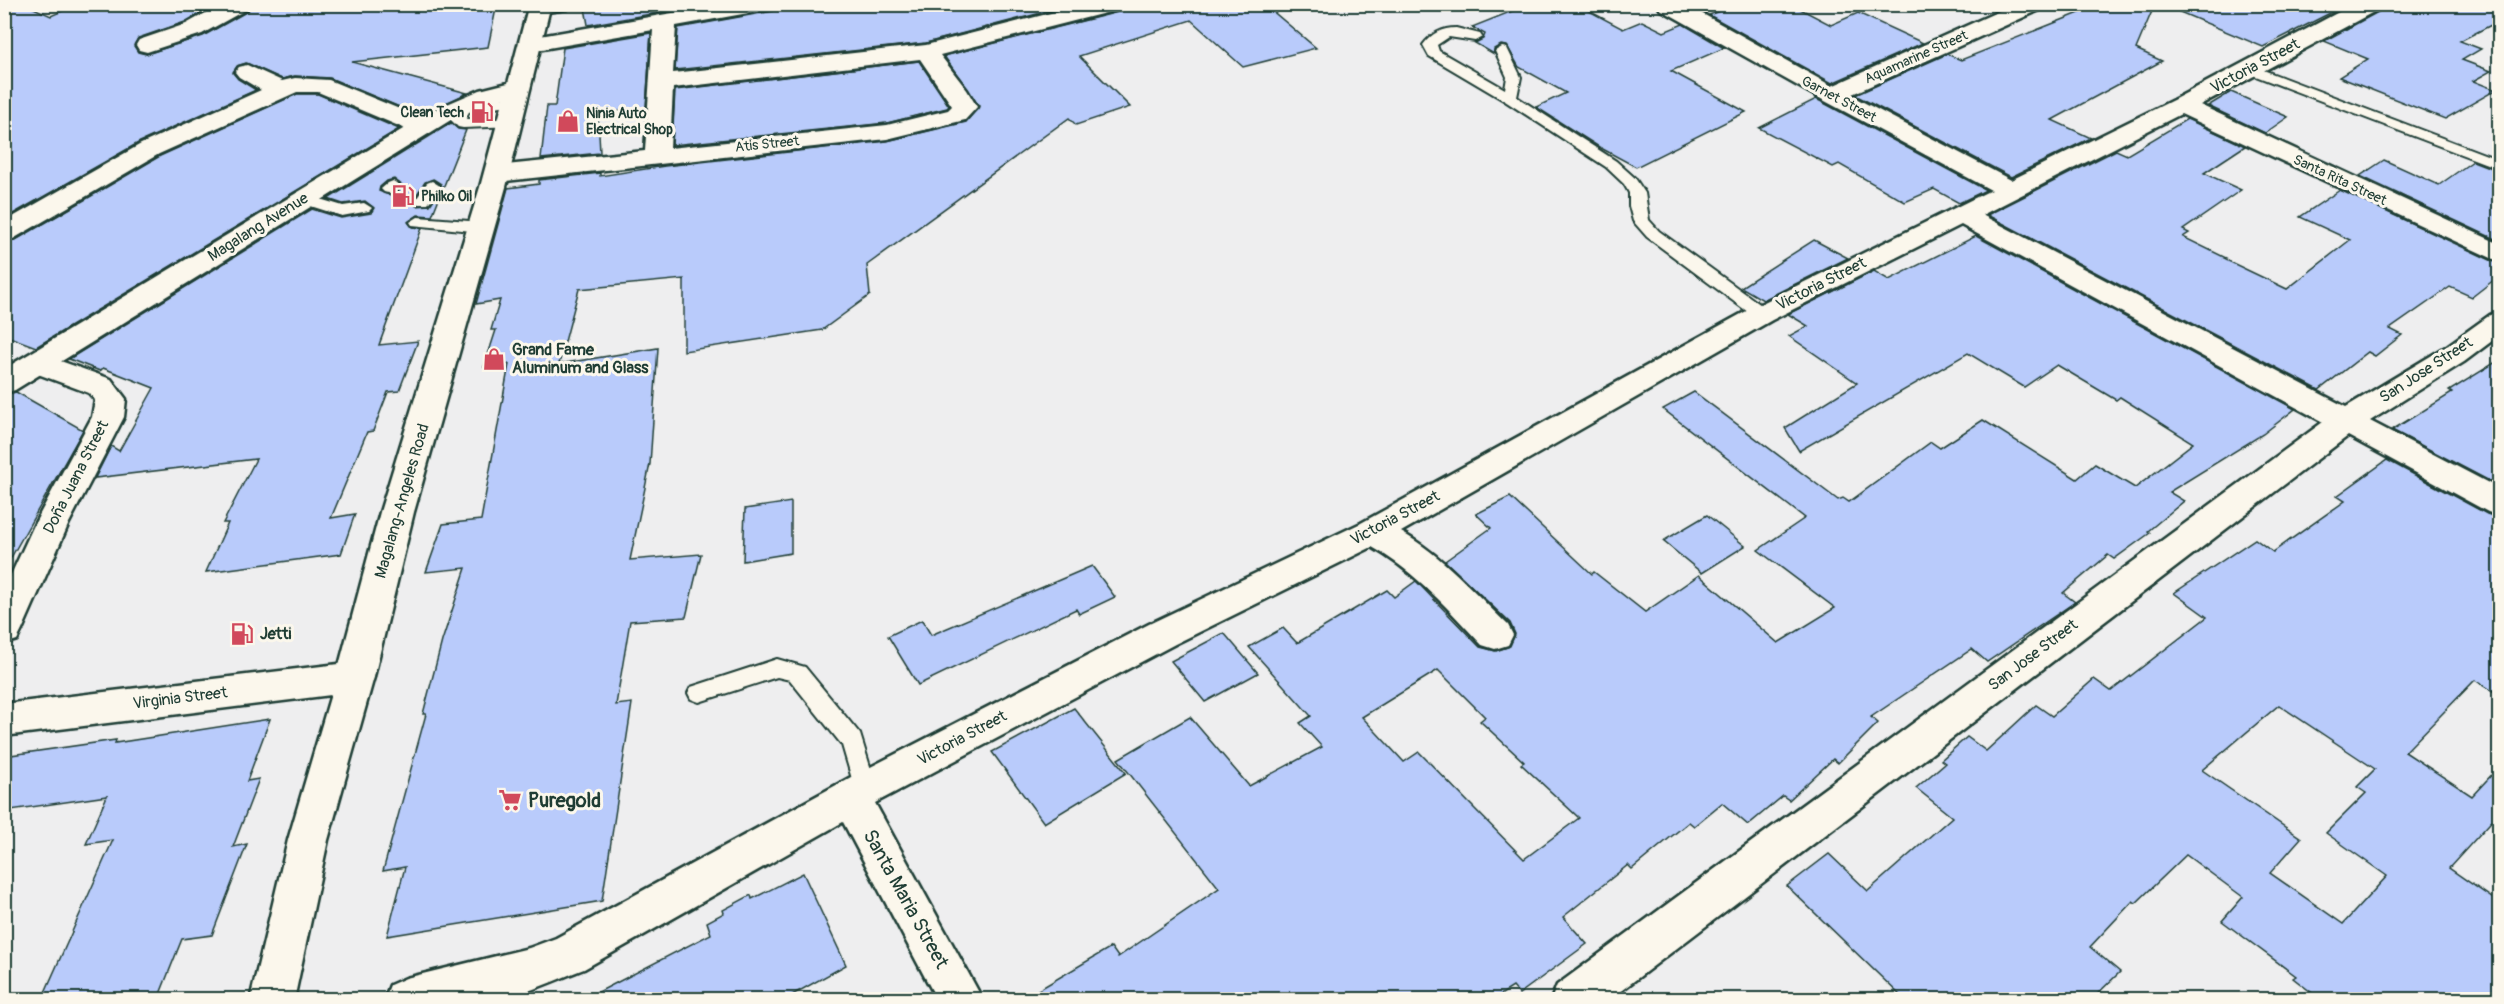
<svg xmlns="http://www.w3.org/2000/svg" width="2504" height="1004" font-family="Pangolin,sans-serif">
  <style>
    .building { fill: #b9cbfb; stroke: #1f3d34; stroke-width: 1.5; fill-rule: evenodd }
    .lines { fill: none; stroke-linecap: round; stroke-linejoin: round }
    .lane-casing { stroke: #1f3d34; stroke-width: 4 }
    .street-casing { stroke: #1f3d34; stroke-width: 5 }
    .secondary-casing { stroke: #1f3d34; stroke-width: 5 }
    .lane { fill: #fbf7ec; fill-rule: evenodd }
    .street { fill: #fbf7ec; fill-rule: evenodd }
    .secondary { fill: #fbf7ec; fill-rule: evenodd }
    .labels { text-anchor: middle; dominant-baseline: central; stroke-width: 6; stroke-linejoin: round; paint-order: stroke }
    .far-street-label { font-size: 14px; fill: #1f3d34; stroke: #fbf7ec }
    .far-poi-label { font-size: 14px; font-weight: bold; fill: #1f3d34; stroke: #fbf7ec; text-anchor: start }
    .street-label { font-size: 16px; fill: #1f3d34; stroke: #fbf7ec }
    .poi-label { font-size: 16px; font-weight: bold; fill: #1f3d34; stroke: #fbf7ec; text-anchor: start }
    .near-poi-label { font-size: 20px; font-weight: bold; fill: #1f3d34; stroke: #fbf7ec; text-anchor: start }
    .near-street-label { font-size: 20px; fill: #1f3d34; stroke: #fbf7ec }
  </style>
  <rect width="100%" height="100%" fill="#eeeeef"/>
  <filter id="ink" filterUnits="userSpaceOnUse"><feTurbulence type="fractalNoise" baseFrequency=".0167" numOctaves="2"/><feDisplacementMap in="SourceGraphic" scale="12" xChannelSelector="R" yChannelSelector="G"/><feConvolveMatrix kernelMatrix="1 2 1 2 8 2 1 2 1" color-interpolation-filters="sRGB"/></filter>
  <g filter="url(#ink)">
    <g class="building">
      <path d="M4,4H25L51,16L78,4H216L185,22L138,38L134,46L138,52L146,54L203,36L248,11L251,4H497L488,47L352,62L467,93L421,116L330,78L295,76L282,79L246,63L237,66L233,73L238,79L256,90L140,142L4,219Z"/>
      <path d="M607,4H708L588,25L585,8Z"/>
      <path d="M777,4H1075L926,43L675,70L678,28L773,11Z"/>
      <path d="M1125,4H1264L1316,48L1243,67L1191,20L1079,56L1130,107L1076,125L1069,118L867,265L870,295L822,330L684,351V279L579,289L559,364L658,348L650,464L630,560L701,554L686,617L630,621L616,705L632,703L602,901L387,936L405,867L383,871L426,714H423L442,641L466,568L426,572L443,524L481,520L509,364L484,367L496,330H491L500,300L476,304L508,188L539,184V180L600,173V176L665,166L887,141L966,122L979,106L944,56L1122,11Z"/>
      <path d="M1530,4H1576L1623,29L1642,21L1664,32L1683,24L1724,48L1671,71L1746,112L1636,167L1599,147L1536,107L1566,93L1519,67L1507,46L1501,45L1494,49V54L1475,43L1483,39L1485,34L1472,27Z"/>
      <path d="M1737,4H1791L1831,25L1858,13L1923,43L1832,83L1709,15Z"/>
      <path d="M2102,4H2155L2136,49L2162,61L2052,120L2091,138L2011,177L1855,95L1947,54L1961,60Z"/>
      <path d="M2348,4L2263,47L2163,5V4Z"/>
      <path d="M2383,4H2473L2499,13V21L2460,41L2481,49L2462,60L2491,71L2473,81L2496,90L2445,119L2339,77L2368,59L2324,41L2380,11Z"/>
      <path d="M651,33L646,108L598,114L600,153L541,159L547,106H555L563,48Z"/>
      <path d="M919,61L949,106L947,108L887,123L672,145L675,90Z"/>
      <path d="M2231,92L2288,117L2265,133L2208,106Z"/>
      <path d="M297,94H318L399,129L36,347L4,335V243L14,241L160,156Z"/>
      <path d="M1816,99L1822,102L1986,190L1959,203L1934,189L1905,202L1839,164L1833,167L1759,128Z"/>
      <path d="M2187,119L2245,146L2204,173L2241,190L2183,230L2189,233L2183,237L2226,258L2224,259L2287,289L2350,240L2300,217L2340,190L2499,264V276L2472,297L2450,287L2390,329L2402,335L2375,356L2368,352L2319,390L1987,215L2116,150L2127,155Z"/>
      <path d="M451,123L458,129L466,130L432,216L418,215L408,222L412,227L422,228L379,345L418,341L399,391L388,392L373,431L367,432L331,518L355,514L341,554L206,572L228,523H223L256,459L95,478L111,446L119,451L154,388L103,368L100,371L69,359L312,209L341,218L371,213L374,208L365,201L343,204L328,199ZM394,179L403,186L398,192L389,195L379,191L380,187L387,181ZM433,179L441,184L442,187L430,205L416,206L413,200L425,182Z"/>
      <path d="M2384,160L2439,185L2473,161L2499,171V241L2360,176Z"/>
      <path d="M1976,236L2295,409L2263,434L2169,492L2184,501L2148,531L2150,533L2114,559L2108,555L2063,593L2075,602L1987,662L1972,649L1871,717L1878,723L1838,763L1833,759L1789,800L1783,796L1748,825L1722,803L1694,826L1689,822L1632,869L1628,865L1563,917L1587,944L1519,994L1513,987L1494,999H1023L1111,947L1118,957L1219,888L1118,759L1190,717L1249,786L1322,747L1300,723L1311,716L1249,647L1283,628L1297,643L1387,590L1394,597L1416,581L1480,647L1496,651L1510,646L1515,634L1510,623L1445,561L1491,528L1476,514L1510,497L1592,574L1594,572L1645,612L1699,575L1778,643L1835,608L1758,550L1805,518L1663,409L1694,392L1838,500L1843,498L1849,502L1931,442L1940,448L1983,420L2077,479L2095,464L2135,488L2193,443L2120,397L2116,400L2057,365L2024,387L1968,353L1799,451L1785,428L1857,383L1789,336L1808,326L1788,314L1874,271L1889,280ZM1438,670L1485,717L1480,721L1524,762L1521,764L1579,818L1524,859L1419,752L1404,762L1362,717Z"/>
      <path d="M1814,240L1848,258L1763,300L1741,287Z"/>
      <path d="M2499,360V486L2392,430L2452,393L2449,391Z"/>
      <path d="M16,392L83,430L4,570V395Z"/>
      <path d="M2387,460L2487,514L2499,518V695L2475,680L2405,752L2472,796L2499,767V813L2449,868L2499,903V999H2320L2293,978L2296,976L2222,921L2243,897L2186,855L2136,903L2133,901L2090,947L2120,972L2092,999H1904L1787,886L1829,854L1868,891L1952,817L1916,788L1945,763L1941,760L1967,737L1986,751L2036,705L2052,716L2094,679L2111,691L2207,617L2174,593L2255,539L2273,552L2345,501L2337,496ZM2279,705L2375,769L2357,787L2366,793L2326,833L2387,876L2343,924L2270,873L2301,838L2202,770Z"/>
      <path d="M791,502V553L743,561L745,509Z"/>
      <path d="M1707,515L1745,546L1702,573L1663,541Z"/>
      <path d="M1092,566L1115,597L1079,614L1076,609L918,685L888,636L922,620L931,635Z"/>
      <path d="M1224,633L1258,673L1205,702L1171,661Z"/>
      <path d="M1074,708L1126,773L1044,823L992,752Z"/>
      <path d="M270,719L247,781L259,779L233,847L247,844L212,935L182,939L158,999H42L113,840L86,844L107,796L4,811V756L116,740L115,743Z"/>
      <path d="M803,873L846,965L785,999H585L711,934L707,922L724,913L723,910L751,895L752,899Z"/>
    </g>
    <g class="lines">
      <g class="lane-casing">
        <g id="lane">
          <path d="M1456,28L1480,34L1482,37L1475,41L1449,37L1437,45L1439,51L1505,89L1507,77L1495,51L1502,47L1507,48L1521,77L1517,97L1616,161L1635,178L1645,193L1649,220L1659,231L1768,310L1770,314L1768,318H1756L1647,237L1633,221L1629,206V193L1624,184L1606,167L1505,101L1429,56L1423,45C1432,33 1442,28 1456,28Z"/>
          <path d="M2250,65L2500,160V169L2245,72L2243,69L2245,66Z"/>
          <path d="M516,96L523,100L521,103L469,111L466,119H510L515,120L517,123L515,126L463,128L458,127L451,120L461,101L466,100L472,103Z"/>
          <path d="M393,181L401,186C396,193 391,194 384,192L381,189L388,183Z"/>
          <path d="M432,181L440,186L428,204H418L415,201L427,183Z"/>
          <path d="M303,194L343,206L364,203L372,208L369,211L342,216L298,202L295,199Z"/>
          <path d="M418,217L482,222L490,227L482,232L412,225L410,222Z"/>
          <path d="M777,659L805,667L860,734L877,789L873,796L865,799L857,796L842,745L790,680L777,677L699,702L691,699L688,693L691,687Z"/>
        </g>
      </g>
      <g class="street-casing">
        <g id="street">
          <path d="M222,4H249L247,9L202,34L147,52L139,50L136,45L139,40L186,24Z"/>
          <path d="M531,4H569L567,9L540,13L532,12L529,7Z"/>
          <path d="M724,4H775L773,9L765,10L676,26L673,73L926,45L1086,4H1123L1121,9L940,55L967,90L977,107L965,120L887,139L497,182L488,179L484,174L488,169L497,166L645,151L653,30L531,51L523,49L520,44L523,39ZM920,59L952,106L948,110L887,125L670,148L673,88Z"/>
          <path d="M1658,4H1685L1832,86L2015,4H2044L2042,9L1850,95L2011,180L2173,100L2354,4H2381L2379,9L2200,105L2500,244V262L2181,114L1982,215L2346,407L2444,348L2490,315L2500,312V335L2464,362L2370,421L2500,489V516L2488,512L2348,436L1609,1000H1551L1557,985L2323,422L1961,225L1772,320L1401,532C1442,555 1474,592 1508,625L1513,635L1508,645L1495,649L1482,645C1448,609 1416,572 1372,547L1175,644L875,803L983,1000H937L843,822L584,969C555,980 523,996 491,1000C459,1003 417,1000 384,1000L390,985L406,978L529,948L556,938L851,777L1149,624L1361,523L1752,308L1991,190L1823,100L1660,9Z"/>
          <path d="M247,65L282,81L295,78L329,80L431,122L434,127L431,132L422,134L413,132L318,92H297L159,154L13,239L4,241V222L141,144L261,90L239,77L235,72L239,67Z"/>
          <path d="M38,353L111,379L126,399L124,417L69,523L22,630L17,640L4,644V590L35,523L92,417L95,400L89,393L27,370L23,363L27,356Z"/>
          <path d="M355,662L368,666L374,677L368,688L355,692L4,736V704Z"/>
        </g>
      </g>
      <g class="secondary-casing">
        <path id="secondary" d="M529,4H551L506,187L414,512L374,677L328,840L294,1000H250L288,840L336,677L380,512L480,187L504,98L454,118L15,390L4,393V369L438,108L480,90L508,83Z"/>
      </g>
      <use href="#lane" class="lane"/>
      <use href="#street" class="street"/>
      <use href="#secondary" class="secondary"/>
    </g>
  </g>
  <defs>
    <g id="fuel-bare" transform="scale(1.8)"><path d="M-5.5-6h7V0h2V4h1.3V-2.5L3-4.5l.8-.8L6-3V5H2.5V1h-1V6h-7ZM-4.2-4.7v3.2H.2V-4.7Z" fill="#d1495b" stroke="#fbf7ec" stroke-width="2.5" paint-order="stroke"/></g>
    <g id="shop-bare" transform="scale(1.8)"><path d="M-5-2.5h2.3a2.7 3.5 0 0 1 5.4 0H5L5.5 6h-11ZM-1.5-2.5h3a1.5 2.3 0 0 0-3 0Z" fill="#d1495b" stroke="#fbf7ec" stroke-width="2.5" paint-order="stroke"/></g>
    <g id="supermarket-bare" transform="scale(1.8)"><path d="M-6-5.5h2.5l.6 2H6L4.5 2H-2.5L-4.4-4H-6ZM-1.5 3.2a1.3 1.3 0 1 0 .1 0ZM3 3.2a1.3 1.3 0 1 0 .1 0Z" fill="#d1495b" stroke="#fbf7ec" stroke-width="2.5" paint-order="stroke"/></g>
  </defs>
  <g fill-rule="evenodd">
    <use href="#fuel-bare" x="482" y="112"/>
    <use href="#shop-bare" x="568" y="121"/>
    <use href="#fuel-bare" x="403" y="196"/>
    <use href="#shop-bare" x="494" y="359"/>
    <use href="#fuel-bare" x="242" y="634"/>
    <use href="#supermarket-bare" x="510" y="800"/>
  </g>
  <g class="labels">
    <g class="far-street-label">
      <text transform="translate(1916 57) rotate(-24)">Aquamarine Street</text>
      <text transform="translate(1839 99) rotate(28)">Garnet Street</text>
      <text transform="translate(767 144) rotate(-6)">Atis Street</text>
      <text transform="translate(2340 180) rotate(25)">Santa Rita Street</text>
    </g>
    <g class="far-poi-label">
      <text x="464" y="112" text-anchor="end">Clean Tech</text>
      <text x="586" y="113">Ninia Auto<tspan x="586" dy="16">Electrical Shop</tspan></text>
      <text x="421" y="196">Philko Oil</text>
    </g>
    <g class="street-label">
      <text transform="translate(2255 66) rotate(-28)">Victoria Street</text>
      <text transform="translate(258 227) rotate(-32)">Magalang Avenue</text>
      <text transform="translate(1821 284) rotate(-27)">Victoria Street</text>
      <text transform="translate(2426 370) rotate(-33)">San Jose Street</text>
      <text transform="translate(76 477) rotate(-63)">Doña Juana Street</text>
      <text transform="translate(402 501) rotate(-74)">Magalang-Angeles Road</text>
      <text transform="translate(1395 518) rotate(-28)">Victoria Street</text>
      <text transform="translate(2033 655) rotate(-37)">San Jose Street</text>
      <text transform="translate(180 698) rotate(-7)">Virginia Street</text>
      <text transform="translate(962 738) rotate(-28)">Victoria Street</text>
    </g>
    <g class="poi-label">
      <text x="512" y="350">Grand Fame<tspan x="512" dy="18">Aluminum and Glass</tspan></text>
      <text x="260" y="634">Jetti</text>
    </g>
    <g class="near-poi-label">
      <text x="528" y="800">Puregold</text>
    </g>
    <g class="near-street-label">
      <text transform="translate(906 899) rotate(61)">Santa Maria Street</text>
    </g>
  </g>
  <rect width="2504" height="1004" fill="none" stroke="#fbf7ec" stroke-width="24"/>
  <rect x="12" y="12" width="2480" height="980" fill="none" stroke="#1f3d34" stroke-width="2" filter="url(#ink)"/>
</svg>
